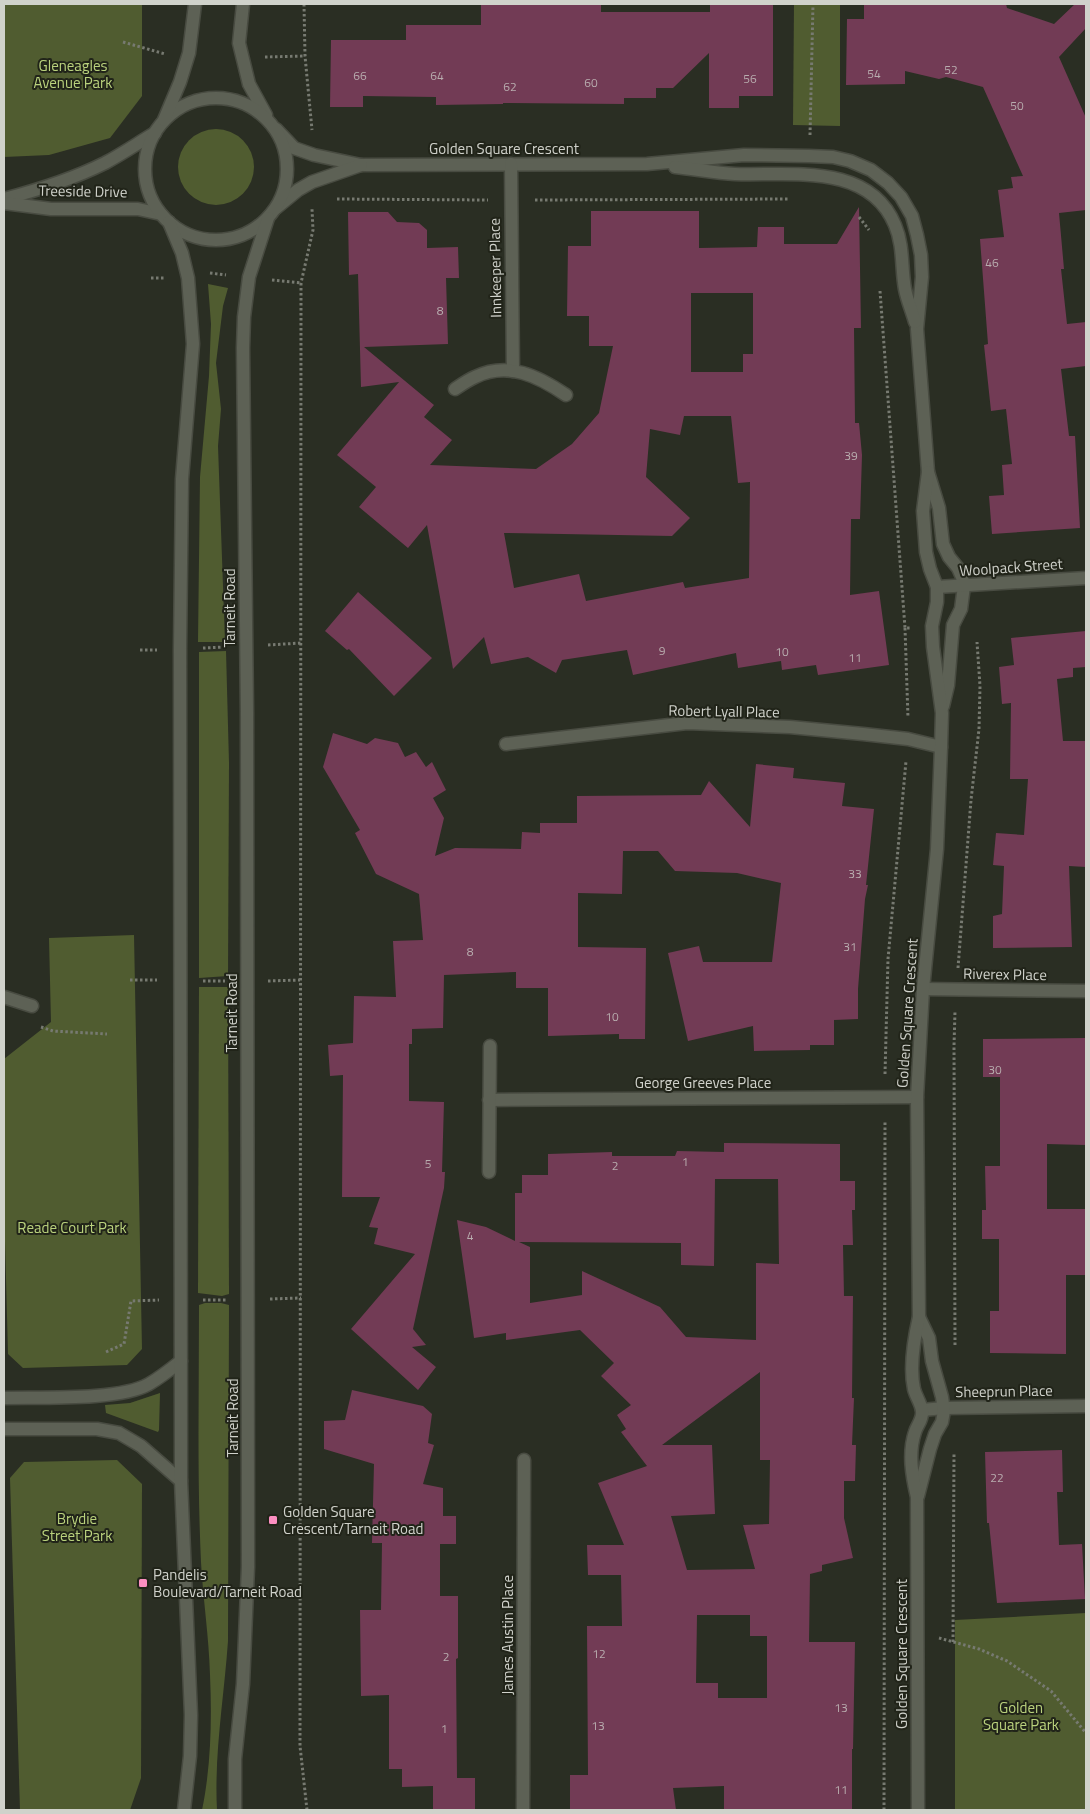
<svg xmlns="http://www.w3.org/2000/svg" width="1090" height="1814" font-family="'Titillium Web',sans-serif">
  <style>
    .green { fill: #505c30 }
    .building { fill: #723b55; fill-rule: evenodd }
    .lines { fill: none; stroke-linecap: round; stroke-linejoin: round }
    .street-casing { stroke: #484b41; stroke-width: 15 }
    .secondary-casing { stroke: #484b41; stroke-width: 15 }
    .path { stroke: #777a71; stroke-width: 3; stroke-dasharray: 2.5 2.5; stroke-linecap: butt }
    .street { stroke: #5d6155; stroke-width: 12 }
    .secondary { stroke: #5d6155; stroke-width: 12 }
    .poi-dot { fill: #fc8fc1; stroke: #212419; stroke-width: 2 }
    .labels { text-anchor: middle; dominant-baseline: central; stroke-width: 4; stroke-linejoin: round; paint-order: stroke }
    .number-label { font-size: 12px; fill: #b8acae }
    .park-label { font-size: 15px; fill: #bad27d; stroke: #212419 }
    .street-label { font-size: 15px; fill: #d0d2cb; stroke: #212419 }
    .poi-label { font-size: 15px; fill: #d0d2cb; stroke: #212419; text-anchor: start }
  </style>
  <rect width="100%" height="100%" fill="#2a2e23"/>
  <g class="green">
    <path d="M4,4H142V96L110,138L49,155L4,157Z"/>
    <path d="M794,4H840V126L793,125Z"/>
    <circle cx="216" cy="167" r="38"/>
    <path d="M208,284L228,288L223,306L216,363L221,409L218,446L225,642H198L200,477L209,376L211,324Z"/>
    <path d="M226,651L229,763L228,976L199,978V652Z"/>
    <path d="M134,935L142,1349L127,1365L23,1368L8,1354L4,1203V1059L51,1022L49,938Z"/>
    <path d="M199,987H228L229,1294L222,1296L198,1293Z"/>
    <path d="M205,1303H221L229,1305L228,1641C224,1698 214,1754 217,1810H202C211,1767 212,1719 210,1675C209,1637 203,1599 201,1562C197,1476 199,1390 199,1305Z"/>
    <path d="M160,1393L159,1430L158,1432L106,1413L105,1405L130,1403Z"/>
    <path d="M117,1460L142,1484L141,1778L130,1810H20L10,1478L24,1462Z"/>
    <path d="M1086,1613V1810H955V1620Z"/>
  </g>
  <g class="building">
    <path d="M481,4H601V12H710V4H773V96H739V108H709V53L673,88H656V98H624V104L503,103V104L436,105V97L363,96V107H330L331,40H406V25H481Z"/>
    <path d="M864,4H1006L1007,8L1054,24L1075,4H1086V28L1059,57L1086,118V210L1059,213L1064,269H1061L1067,324L1086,322V366L1061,369L1069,436H1075L1080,528L992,534L989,496L1004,495L1002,465L1012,464L1006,409L991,411L984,345L988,344L980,239L1004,237L998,190L1013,188L1011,177L1023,176L983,87L946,77L939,79L905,71V84L846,85L847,19H864Z"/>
    <path d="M859,207L861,328H854L855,423H859L862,455L860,519H851L850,595L879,591L889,665L818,675L816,665L782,670L781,661L738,668L736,653L633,675L627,650L562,660L556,673L528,657L491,664L484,637L453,669L427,525L408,548L359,507L376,487L337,455L399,382L361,387L358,274L349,275L348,212H388L397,222L419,223L427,230V248L458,247L459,278H446L448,344L364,347L434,405L424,417L452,440L430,465L536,469L572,444L599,413L613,346H589V316H567L568,246H591V211H699V248L757,247L758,227H784V244H837ZM691,293H753V354H743V372H691ZM684,416H731L738,483L750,482L749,578L685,588L683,582L586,601L579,574L514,588L504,533L672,536L690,518L646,477L650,429L680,435Z"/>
    <path d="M358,592L432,658L394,696L349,649L347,650L325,631Z"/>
    <path d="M1086,631V667L1073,668V677L1057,679L1063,741H1086V867L1069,866L1072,947L993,948V916L1002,914L1004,866L993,865L996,833L1024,835L1028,779H1010L1011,703L1002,704L999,667L1014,665L1011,638Z"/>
    <path d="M333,733L367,744L375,738L398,743L405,757L416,752L426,767L432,762L446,790L433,798L444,818L435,856L455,848L521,849L522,832L540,833V823H577V796L701,795L709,781L750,827L756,764L794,768L793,778L845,783L842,806L874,809L866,885H868L865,899L858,989V1019L834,1020V1045H810V1050L754,1051L753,1026L688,1041L668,953L699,946L703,962H772L781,883L737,873L675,871L658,851H623L622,894L578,893V947L646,948L645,1039H619V1034L548,1036V988H516V972L444,975L443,1028L412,1029V1044H409V1101L444,1102L442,1172H445L444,1188L413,1329L426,1345L412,1347L436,1367L418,1390L351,1329L415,1254L374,1244L378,1228L369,1227L380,1197H342L343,1075L330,1076L328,1045L353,1043L354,996L396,997L393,941L423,940L419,894L376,874L355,833L360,830L323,767Z"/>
    <path d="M1086,1038V1145L1047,1144V1209H1086V1275H1066V1354L990,1353V1311H999V1239H982V1210H986L985,1166H1000V1077H983V1039Z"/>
    <path d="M724,1143L840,1144V1181H855V1210H852L853,1245H843L844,1296H853L852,1398H854L852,1445H856L855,1481H844V1518L853,1558L822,1565V1571L810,1574L809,1642H855L853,1749H852V1810H724V1786L673,1788L676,1810H570V1775H588L587,1626H622L621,1575H588L587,1545H624L598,1483L647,1466L621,1432L626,1429L617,1415L631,1405L601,1376L614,1363L580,1330L506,1340V1333L474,1338L457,1220L486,1227L515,1241V1193H522V1175H548V1154L612,1152V1156H675L677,1151L724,1152ZM715,1179H778L779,1264L756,1263V1340L686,1337L660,1307L582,1271V1295L530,1303V1247L519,1242L681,1243V1265L714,1266ZM760,1372V1460H770L769,1524L743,1525L755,1569L687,1570L671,1516L715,1514L712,1445H662ZM697,1615H750V1636H767V1698H718V1683H696Z"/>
    <path d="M352,1390L423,1406L432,1414L428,1443L434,1445L423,1484L443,1488V1516H456V1544H440V1596H458V1658L456,1659L457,1778H475V1810H433V1786L402,1787V1769H389V1695L361,1696L360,1610H381L382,1543H372L374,1464L324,1449V1421L345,1420Z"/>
    <path d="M1062,1450L1063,1492H1057L1059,1545L1082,1544L1085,1599L997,1603L989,1523H987L985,1452Z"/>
  </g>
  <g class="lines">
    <g class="street-casing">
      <g id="street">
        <path d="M276,129L294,148L314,155L361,165L647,164L744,155L809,156L833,157L850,161L871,170L888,183L901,197L912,216L917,235L921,255L922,277L917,329L928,472L939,508L943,544L949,557L958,568L962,577L964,586L961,609L953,625L948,685L943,706"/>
        <path d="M511,164L513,371"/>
        <path d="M675,167C695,169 715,173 735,174C790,176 869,162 895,225C904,246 901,268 905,289C907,300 912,311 915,322"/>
        <path d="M4,199C38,190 73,179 105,163C122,154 138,143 155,133"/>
        <path d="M4,203L51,209H138L161,214"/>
        <path d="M276,208L298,190L312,182L361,165"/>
        <path d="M455,389C461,385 468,380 475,377C508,361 538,376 566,395"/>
        <path d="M937,587L1086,578"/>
        <path d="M506,744L687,723L790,727L863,734L908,739L941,747"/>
        <path d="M923,989L1086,991"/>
        <path d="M4,997L32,1006"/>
        <path d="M489,1100L917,1097"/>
        <path d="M489,1172L490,1046"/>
        <path d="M4,1398C40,1397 119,1401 149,1384C161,1377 171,1369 181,1361"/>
        <path d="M922,1410L944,1408L1086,1406"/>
        <path d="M4,1429H97L119,1433L141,1446L181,1481"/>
        <path d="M918,1496L930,1449L935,1434L942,1422L944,1411L942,1397L932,1361L929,1338L919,1317"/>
        <path d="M523,1810L524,1460"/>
        <path d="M918,1810L917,1497C912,1476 908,1453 915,1432C917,1425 923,1420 922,1411C921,1403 916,1397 914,1389C909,1366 914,1339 919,1317L917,1097L923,989L937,849L941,747L942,713L933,647L932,626L937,602V587L930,569L926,552L923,511L928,472"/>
      </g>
    </g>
    <g class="secondary-casing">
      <g id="secondary">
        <path d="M243,4L239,43L249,84L266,115"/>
        <circle cx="216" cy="169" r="71"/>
        <path d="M164,120L180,82L189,53L195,4"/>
        <path d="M169,222L182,253L188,278L193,344L182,479L180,649L181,1481L191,1715L190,1756L184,1810"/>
        <path d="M235,1810V1759L243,1684L248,1567L247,712L243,348L244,317L249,277L268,218"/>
      </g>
    </g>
    <g class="path">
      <path d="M304,4L305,56L312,130"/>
      <path d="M123,42L165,54"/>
      <path d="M265,57L305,56"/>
      <path d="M810,135L813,4"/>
      <path d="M337,199L488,200"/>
      <path d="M535,200L788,199"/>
      <path d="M859,217L869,230"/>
      <path d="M210,273L226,275"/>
      <path d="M151,278H165"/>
      <path d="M272,280L301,283"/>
      <path d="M880,291L905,628H911"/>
      <path d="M905,628L908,718"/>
      <path d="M268,645L301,643"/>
      <path d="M203,648L225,647"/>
      <path d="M140,650H157"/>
      <path d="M958,968L971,800L979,729L980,686L977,642"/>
      <path d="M130,980H157"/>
      <path d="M203,981H225"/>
      <path d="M268,981L300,980"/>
      <path d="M41,1027L53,1031L107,1034"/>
      <path d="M885,1074L888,959L906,761"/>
      <path d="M270,1299L301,1298"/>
      <path d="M203,1300H227"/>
      <path d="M955,1345L954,1046L955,1011"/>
      <path d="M106,1352L124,1344L131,1301L159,1300"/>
      <path d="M939,1638L979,1649L1007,1661L1051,1691L1086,1733"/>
      <path d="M953,1642L954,1454"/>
      <path d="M307,1810L300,1746L301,283L313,230L312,209"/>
      <path d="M884,1810L885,1120"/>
    </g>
    <use href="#street" class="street"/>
    <use href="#secondary" class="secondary"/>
  </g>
  <g class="poi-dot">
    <rect x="268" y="1515" width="10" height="10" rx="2.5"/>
    <rect x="138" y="1578" width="10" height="10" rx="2.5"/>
  </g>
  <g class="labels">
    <g class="number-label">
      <text x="951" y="69">52</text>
      <text x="874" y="73">54</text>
      <text x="360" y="75">66</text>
      <text x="437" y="75">64</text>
      <text x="750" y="78">56</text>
      <text x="591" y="82">60</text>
      <text x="510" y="86">62</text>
      <text x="1017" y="105">50</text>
      <text x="992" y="262">46</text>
      <text x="440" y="310">8</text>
      <text x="851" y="455">39</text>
      <text x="662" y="650">9</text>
      <text x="782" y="651">10</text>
      <text x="855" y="657">11</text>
      <text x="855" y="873">33</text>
      <text x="850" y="946">31</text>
      <text x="470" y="951">8</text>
      <text x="612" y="1016">10</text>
      <text x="995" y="1069">30</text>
      <text x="685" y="1161">1</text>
      <text x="428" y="1163">5</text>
      <text x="615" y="1165">2</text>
      <text x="470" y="1235">4</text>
      <text x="997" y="1477">22</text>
      <text x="599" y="1653">12</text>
      <text x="446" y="1656">2</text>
      <text x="841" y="1707">13</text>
      <text x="598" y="1725">13</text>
      <text x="444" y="1728">1</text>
      <text x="841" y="1789">11</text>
    </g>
    <g class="park-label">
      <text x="73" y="65">Gleneagles<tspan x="73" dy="17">Avenue Park</tspan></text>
      <text x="72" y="1227">Reade Court Park</text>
      <text x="77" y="1518">Brydie<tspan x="77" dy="17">Street Park</tspan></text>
      <text x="1021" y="1707">Golden<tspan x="1021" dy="17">Square Park</tspan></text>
    </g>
    <g class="street-label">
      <text x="504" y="148">Golden Square Crescent</text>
      <text transform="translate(83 191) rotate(1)">Treeside Drive</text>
      <text transform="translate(495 268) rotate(-91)">Innkeeper Place</text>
      <text transform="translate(1011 567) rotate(-4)">Woolpack Street</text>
      <text transform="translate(229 608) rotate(-90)">Tarneit Road</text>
      <text transform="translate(724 711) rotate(1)">Robert Lyall Place</text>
      <text transform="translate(1005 974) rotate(1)">Riverex Place</text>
      <text transform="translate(231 1013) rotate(-90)">Tarneit Road</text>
      <text transform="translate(907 1013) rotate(-86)">Golden Square Crescent</text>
      <text x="703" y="1082">George Greeves Place</text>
      <text transform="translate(1004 1391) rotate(-1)">Sheeprun Place</text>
      <text transform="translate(232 1418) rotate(-90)">Tarneit Road</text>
      <text transform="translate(507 1635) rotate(-90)">James Austin Place</text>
      <text transform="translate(901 1654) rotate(-90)">Golden Square Crescent</text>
    </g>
    <g class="poi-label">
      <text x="283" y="1511">Golden Square<tspan x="283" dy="17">Crescent/Tarneit Road</tspan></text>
      <text x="153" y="1574">Pandelis<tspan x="153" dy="17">Boulevard/Tarneit Road</tspan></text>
    </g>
  </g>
  <rect width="1090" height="1814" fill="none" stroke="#d0d2cb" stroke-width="10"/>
</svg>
